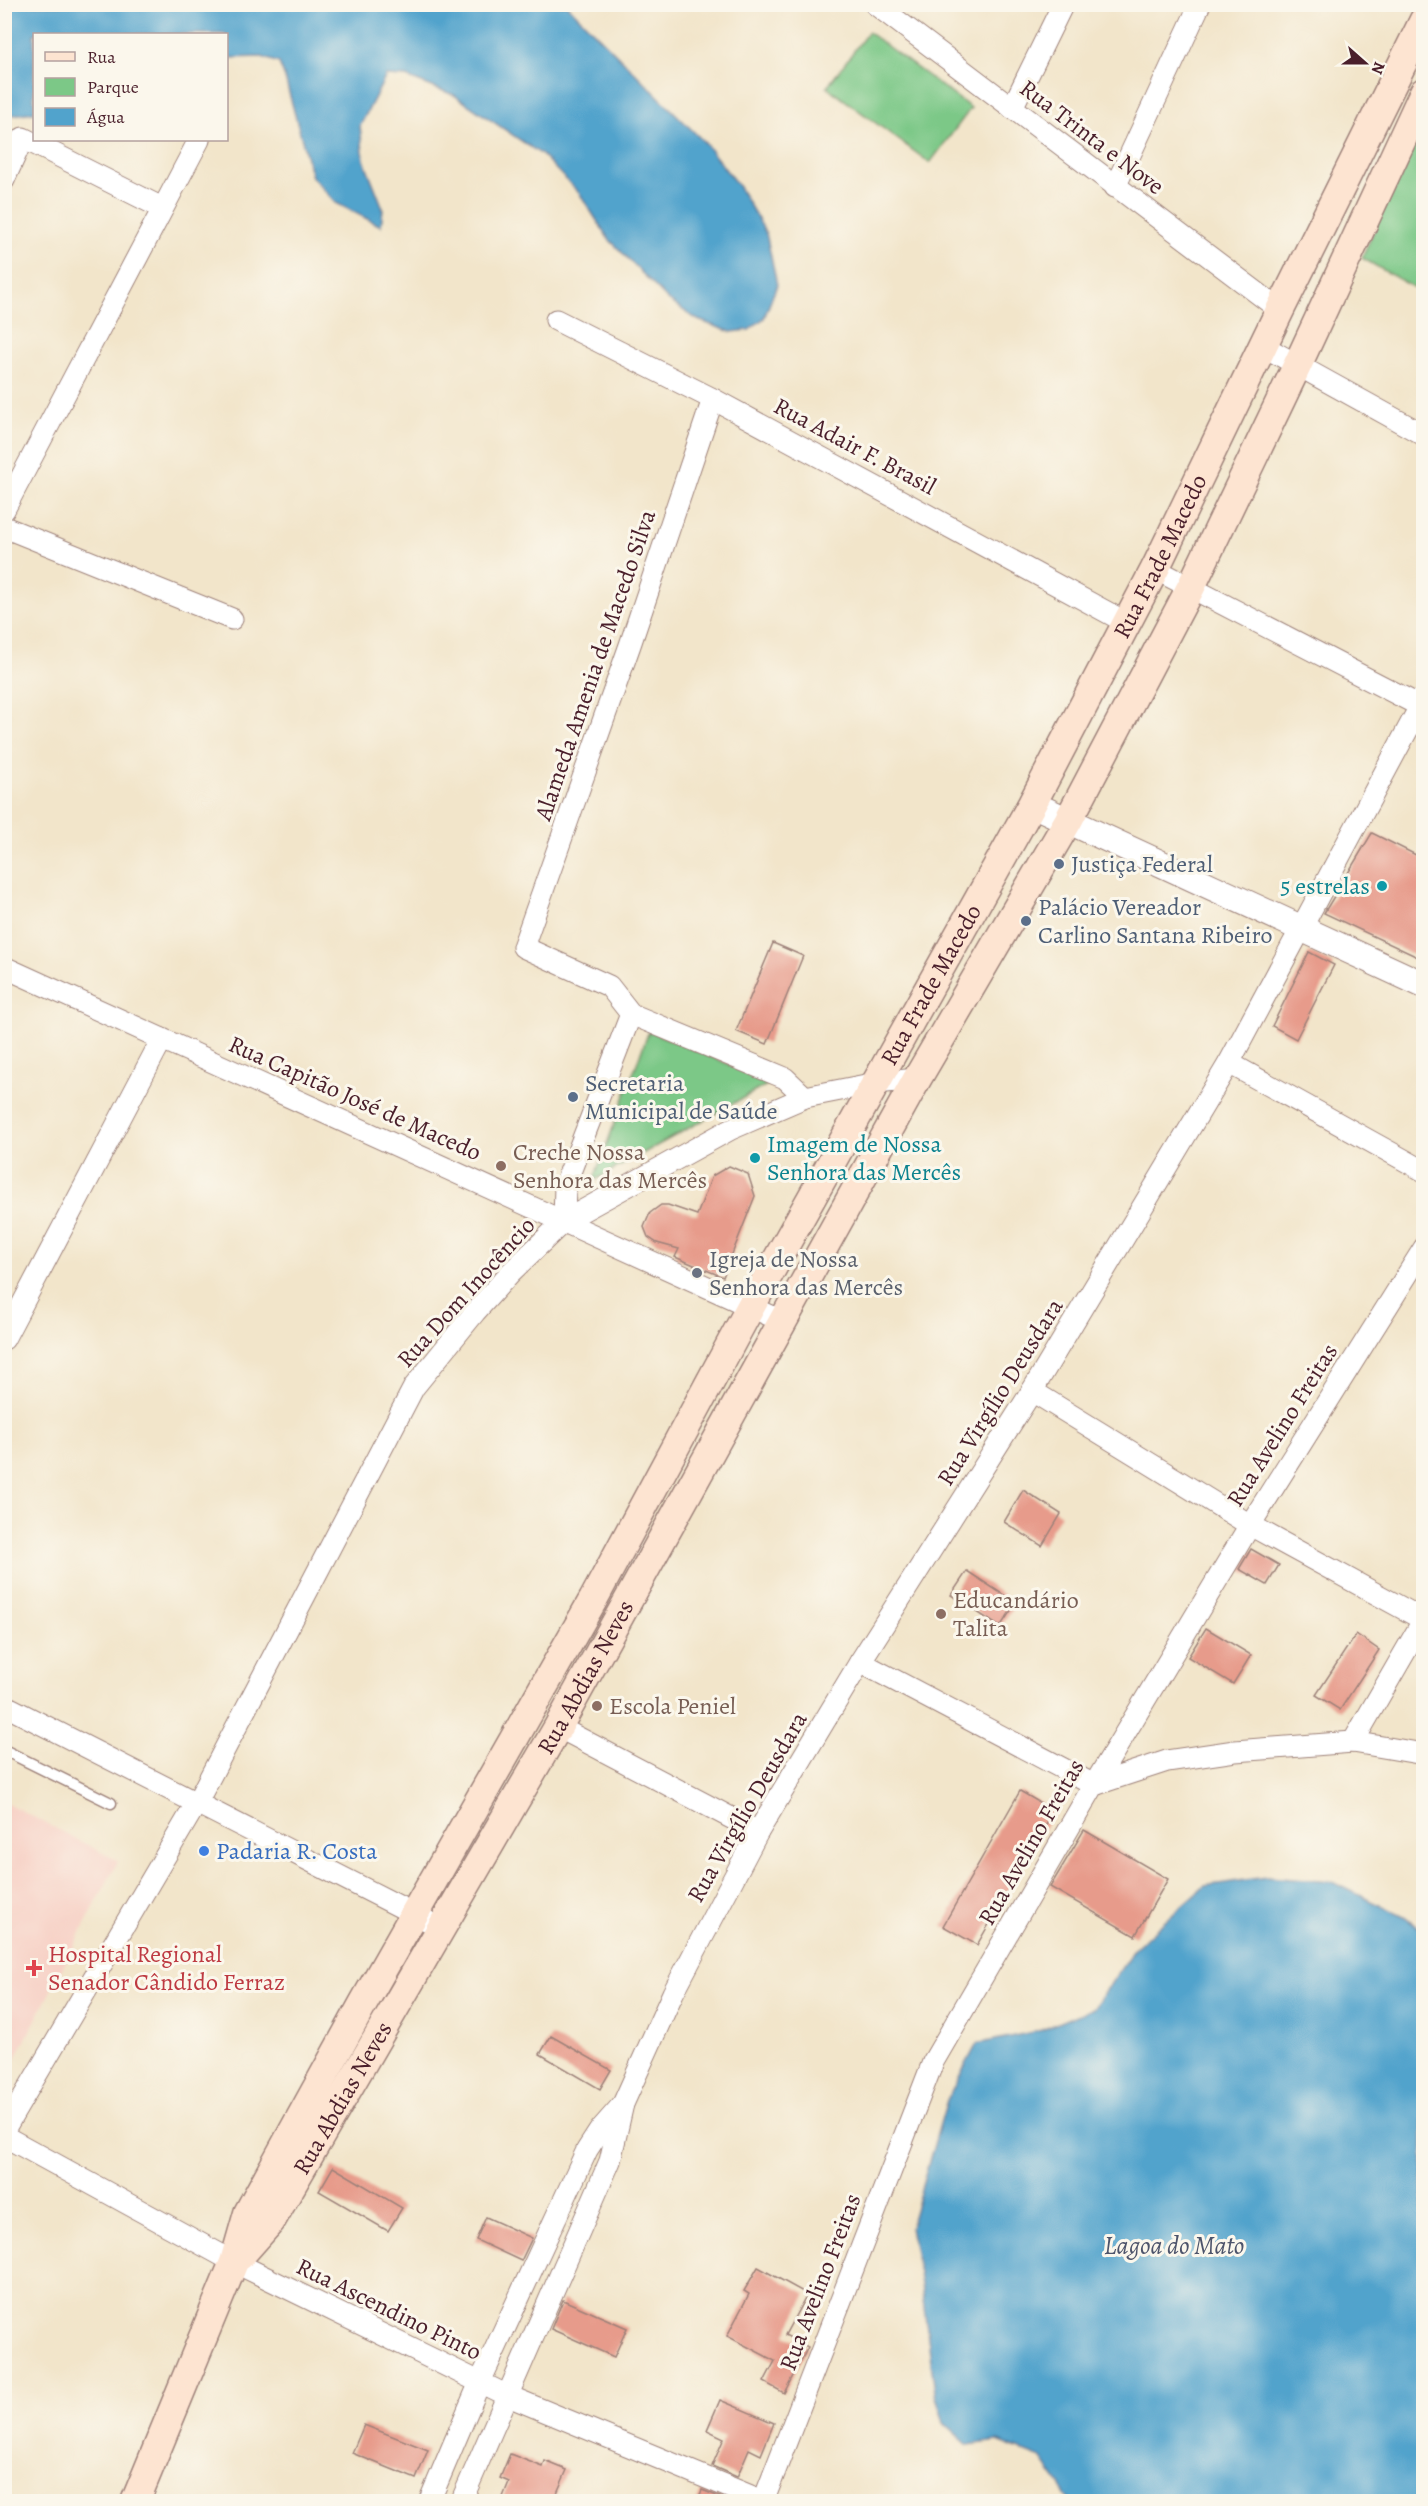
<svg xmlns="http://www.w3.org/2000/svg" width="1428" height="2506" font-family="Alegreya,serif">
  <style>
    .built { fill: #f7d1c6 }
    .green { fill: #7cc887; stroke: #637459; stroke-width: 1.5 }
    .water { fill: #51a3cc; stroke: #4e617c; stroke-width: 1.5 }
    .building { fill: #e79b8b }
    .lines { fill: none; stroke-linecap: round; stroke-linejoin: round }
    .service-casing { stroke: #9e827a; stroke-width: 13 }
    .minor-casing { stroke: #9e827a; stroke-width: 23 }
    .tertiary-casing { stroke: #9e827a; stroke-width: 28 }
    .secondary-casing { stroke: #9e827a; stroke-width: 31 }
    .service { stroke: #fff; stroke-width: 10 }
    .minor { stroke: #fff; stroke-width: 21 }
    .tertiary { stroke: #fff; stroke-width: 26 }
    .secondary { stroke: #fde4d1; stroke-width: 28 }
    .service-dot { fill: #5c6f8a; stroke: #fbf7ec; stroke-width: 2 }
    .culture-dot { fill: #0f9aa8; stroke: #fbf7ec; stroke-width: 2 }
    .education-dot { fill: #8d6e63; stroke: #fbf7ec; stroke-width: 2 }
    .worship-dot { fill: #6b7280; stroke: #fbf7ec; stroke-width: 2 }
    .shop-dot { fill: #3f7fe0; stroke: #fbf7ec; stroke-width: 2 }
    .health-dot { fill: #e0444e; stroke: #fbf7ec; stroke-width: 2 }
    .labels { text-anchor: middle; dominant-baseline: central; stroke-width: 6; stroke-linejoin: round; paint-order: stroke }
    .street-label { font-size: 24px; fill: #4a1f2b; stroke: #fbf7ec }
    .service-label { font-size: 24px; fill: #4e5e75; stroke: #fbf7ec; text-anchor: start }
    .culture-label { font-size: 24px; fill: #0d838f; stroke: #fbf7ec; text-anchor: end }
    .education-label { font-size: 24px; fill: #785e54; stroke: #fbf7ec; text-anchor: start }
    .worship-label { font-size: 24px; fill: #5b616d; stroke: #fbf7ec; text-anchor: start }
    .shop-label { font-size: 24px; fill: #366cbe; stroke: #fbf7ec; text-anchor: start }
    .health-label { font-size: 24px; fill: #be3a42; stroke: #fbf7ec; text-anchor: start }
    .water-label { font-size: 26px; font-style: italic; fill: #4d546b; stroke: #fbf7ec }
  </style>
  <rect width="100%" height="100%" fill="#fbf7ec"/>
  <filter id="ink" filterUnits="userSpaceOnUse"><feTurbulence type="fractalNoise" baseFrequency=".0167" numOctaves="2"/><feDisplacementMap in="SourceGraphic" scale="12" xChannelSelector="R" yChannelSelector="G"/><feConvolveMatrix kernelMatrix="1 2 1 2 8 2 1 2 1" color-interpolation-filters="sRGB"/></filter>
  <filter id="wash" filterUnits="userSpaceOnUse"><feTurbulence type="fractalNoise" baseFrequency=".008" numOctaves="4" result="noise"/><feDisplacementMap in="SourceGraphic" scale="24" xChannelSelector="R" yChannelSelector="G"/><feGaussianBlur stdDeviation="1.35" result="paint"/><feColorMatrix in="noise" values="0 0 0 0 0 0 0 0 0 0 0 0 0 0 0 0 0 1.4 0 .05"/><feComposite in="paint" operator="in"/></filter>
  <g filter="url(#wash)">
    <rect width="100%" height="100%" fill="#f2e5ca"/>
    <path class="built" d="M5,1802L118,1861L7,2075L4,2074Z"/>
    <g class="green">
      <path d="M868,32L971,108L930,163L827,87Z"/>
      <path d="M1423,117V293L1362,258Z"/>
      <path d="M649,1031L772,1082L593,1181Z"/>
    </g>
    <g class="water">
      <path d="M4,5H567L705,143L739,187L766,233L777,285L764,318L749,330L731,332L698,320L668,300L608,238L580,194L542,155L454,95L406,77L386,76L360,126L364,160L383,208L381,226L336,203L312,177L285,78L279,63L262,57L227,58L226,34H34V112L5,116Z"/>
      <path d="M1266,1877L1333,1882L1404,1917L1423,1931V2501H1071L1041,2458L998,2441L968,2445L944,2423L935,2392L921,2284L910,2227L947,2100L977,2044L1042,2030L1094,2008L1136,1947L1205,1886Z"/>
    </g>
    <g id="blocks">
      <g class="building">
        <path d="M1372,833L1424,859V960L1324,913Z"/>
        <path d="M773,943L803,956L767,1044L736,1031Z"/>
        <path d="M1309,952L1334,965L1296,1039L1272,1026Z"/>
        <path d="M729,1166L748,1174L755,1196L723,1277L675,1257L679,1249L657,1243L648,1237L644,1227L650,1213L661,1205H668L697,1215L712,1176Z"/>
        <path d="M1023,1490L1061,1514L1042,1546L1004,1522Z"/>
        <path d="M1251,1549L1279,1565L1267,1585L1239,1569Z"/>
        <path d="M967,1571L1016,1603L1000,1627L951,1595Z"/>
        <path d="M1206,1628L1251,1655L1233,1684L1188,1657Z"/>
        <path d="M1356,1634L1379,1650L1340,1710L1316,1695Z"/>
        <path d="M1020,1791L1054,1811L977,1945L943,1926Z"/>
        <path d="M1084,1830L1168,1879L1135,1936L1050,1887Z"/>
        <path d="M551,2036L611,2070L600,2089L540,2054Z"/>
        <path d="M333,2167L402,2208L388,2231L319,2191Z"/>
        <path d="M486,2217L532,2238L521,2261L476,2240Z"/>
        <path d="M758,2267L807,2294L785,2335L808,2347L784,2393L764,2382L775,2361L727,2336L749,2294L744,2291Z"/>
        <path d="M563,2300L627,2328L614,2357L551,2329Z"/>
        <path d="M720,2400L774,2423L761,2455L749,2449L737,2477L712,2466L724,2438L707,2430Z"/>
        <path d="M364,2425L428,2450L416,2479L352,2453Z"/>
        <path d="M510,2454L543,2467L545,2461L567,2470L553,2502H501L509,2482L500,2478Z"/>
        <path d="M702,2490L727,2500L726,2502H697Z"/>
      </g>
    </g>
  </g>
  <g filter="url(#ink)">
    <use href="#blocks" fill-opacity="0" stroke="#9e827a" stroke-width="1.5"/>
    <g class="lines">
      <g class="service-casing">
        <path id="service" d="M4,1750L111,1803"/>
      </g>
      <g class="minor-casing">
        <g id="minor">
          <path d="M875,4L1280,310"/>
          <path d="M1012,108L1063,4"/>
          <path d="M4,180L23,138L162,208"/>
          <path d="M1115,187L1200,4"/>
          <path d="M556,320L713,399L1127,623"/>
          <path d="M1263,346L1424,435"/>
          <path d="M713,399L630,645L523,947L609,986L631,1014L785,1078L805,1097"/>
          <path d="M4,510L199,140"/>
          <path d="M4,527L232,619"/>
          <path d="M1155,569L1424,708"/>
          <path d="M4,967L782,1321"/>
          <path d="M1229,1063L1424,1171"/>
          <path d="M564,1221L565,1185L631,1014"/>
          <path d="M4,1339L162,1039"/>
          <path d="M1032,1391L1250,1525L1424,1620"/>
          <path d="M860,1662L1094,1785L1167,1761L1235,1751L1353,1742L1424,1754"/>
          <path d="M4,1705L426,1920"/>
          <path d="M558,1727L758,1832"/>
          <path d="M1353,1742L1424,1619"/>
          <path d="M4,2130L196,1804L414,1387L475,1312L510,1273L564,1221L731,1129L805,1097L876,1083L917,1079"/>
          <path d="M4,2136L234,2262L506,2395L765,2502"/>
          <path d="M429,2502L480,2382L587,2150L600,2130L623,2104"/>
          <path d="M461,2502L610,2161L623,2104L673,1993L758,1832L860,1662L1032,1391L1229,1063L1424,699"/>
          <path d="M763,2502L933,2062L1094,1785L1250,1525L1424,1248"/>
        </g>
      </g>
      <g class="tertiary-casing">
        <path id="tertiary" d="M1032,804L1424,985"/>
      </g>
      <g class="secondary-casing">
        <g id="secondary">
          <path id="s1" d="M240,2256L271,2221L558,1727L917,1079L1068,821L1191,587L1297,366L1424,92"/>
          <path id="s2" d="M135,2502L234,2262L248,2213L363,2004L593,1600L751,1306L1032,804L1155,569L1280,310L1424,20"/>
        </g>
      </g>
      <use href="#service" class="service"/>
      <use href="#minor" class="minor"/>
      <use href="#tertiary" class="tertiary"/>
      <use href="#secondary" class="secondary"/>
    </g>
  </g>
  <g class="service-dot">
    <circle cx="1059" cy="864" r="6"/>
    <circle cx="1026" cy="921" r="6"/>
    <circle cx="573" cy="1097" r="6"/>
  </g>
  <g class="culture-dot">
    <circle cx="1382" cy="886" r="6"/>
    <circle cx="755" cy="1158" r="6"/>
  </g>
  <g class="education-dot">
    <circle cx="501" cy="1166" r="6"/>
    <circle cx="941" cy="1614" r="6"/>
    <circle cx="597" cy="1706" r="6"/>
  </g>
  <circle class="worship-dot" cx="697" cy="1273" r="6"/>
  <circle class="shop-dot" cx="204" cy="1851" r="6"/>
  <path class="health-dot" d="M31 1959h6v6h6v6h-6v6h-6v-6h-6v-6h6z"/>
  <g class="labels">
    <g class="street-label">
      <text transform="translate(1092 137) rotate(37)">Rua Trinta e Nove</text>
      <text transform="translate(855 446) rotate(28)">Rua Adair F. Brasil</text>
      <text stroke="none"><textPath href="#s2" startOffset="2202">Rua Frade Macedo</textPath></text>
      <text transform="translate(595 665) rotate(-71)">Alameda Amenia de Macedo Silva</text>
      <text stroke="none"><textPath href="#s2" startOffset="1716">Rua Frade Macedo</textPath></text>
      <text transform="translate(355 1098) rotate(24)">Rua Capitão José de Macedo</text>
      <text transform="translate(466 1292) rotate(-48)">Rua Dom Inocêncio</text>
      <text transform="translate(1000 1392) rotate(-58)">Rua Virgílio Deusdara</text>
      <text transform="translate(1282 1425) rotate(-58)">Rua Avelino Freitas</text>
      <text stroke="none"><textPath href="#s1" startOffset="675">Rua Abdias Neves</textPath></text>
      <text transform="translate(747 1807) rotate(-60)">Rua Virgílio Deusdara</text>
      <text transform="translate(1031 1842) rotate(-60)">Rua Avelino Freitas</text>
      <text stroke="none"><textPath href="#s1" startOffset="189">Rua Abdias Neves</textPath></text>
      <text transform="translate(820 2282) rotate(-69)">Rua Avelino Freitas</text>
      <text transform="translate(389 2309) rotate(26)">Rua Ascendino Pinto</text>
    </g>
    <g class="service-label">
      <text x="1071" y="864">Justiça Federal</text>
      <text x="1038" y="907">Palácio Vereador<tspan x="1038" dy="28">Carlino Santana Ribeiro</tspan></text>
      <text x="585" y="1083">Secretaria<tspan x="585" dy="28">Municipal de Saúde</tspan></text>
    </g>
    <g class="culture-label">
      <text x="1370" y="886">5 estrelas</text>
      <text x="767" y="1144" text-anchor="start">Imagem de Nossa<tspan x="767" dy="28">Senhora das Mercês</tspan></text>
    </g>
    <g class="education-label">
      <text x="513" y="1152">Creche Nossa<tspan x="513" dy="28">Senhora das Mercês</tspan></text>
      <text x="953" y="1600">Educandário<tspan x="953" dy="28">Talita</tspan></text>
      <text x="609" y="1706">Escola Peniel</text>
    </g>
    <g class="worship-label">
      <text x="709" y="1259">Igreja de Nossa<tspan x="709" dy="28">Senhora das Mercês</tspan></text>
    </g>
    <g class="shop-label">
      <text x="216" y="1851">Padaria R. Costa</text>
    </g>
    <g class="health-label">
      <text x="48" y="1954">Hospital Regional<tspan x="48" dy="28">Senador Cândido Ferraz</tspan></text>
    </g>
    <g class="water-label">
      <text x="1174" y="2245">Lagoa do Mato</text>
    </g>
  </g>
  <rect width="1428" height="2506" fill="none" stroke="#fbf7ec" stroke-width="24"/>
  <rect x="33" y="33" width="195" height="108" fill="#fbf7ec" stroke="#b4a19f" stroke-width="1.5"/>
  <rect x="45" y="52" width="30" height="9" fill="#fde4d1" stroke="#b4a19f" stroke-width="1.5"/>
  <text x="87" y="63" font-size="18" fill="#4a1f2b">Rua</text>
  <rect x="45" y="78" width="30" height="18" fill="#7cc887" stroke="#b4a19f" stroke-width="1.5"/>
  <text x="87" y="93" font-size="18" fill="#4a1f2b">Parque</text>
  <rect x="45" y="108" width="30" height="18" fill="#51a3cc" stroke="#b4a19f" stroke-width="1.5"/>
  <text x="87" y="123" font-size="18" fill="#4a1f2b">Água</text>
  <g transform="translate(1365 63) rotate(111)" stroke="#fbf7ec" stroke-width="4.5" paint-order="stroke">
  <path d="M0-4.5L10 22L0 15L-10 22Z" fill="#4a1f2b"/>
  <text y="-9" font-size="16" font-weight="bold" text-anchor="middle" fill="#4a1f2b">N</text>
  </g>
</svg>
